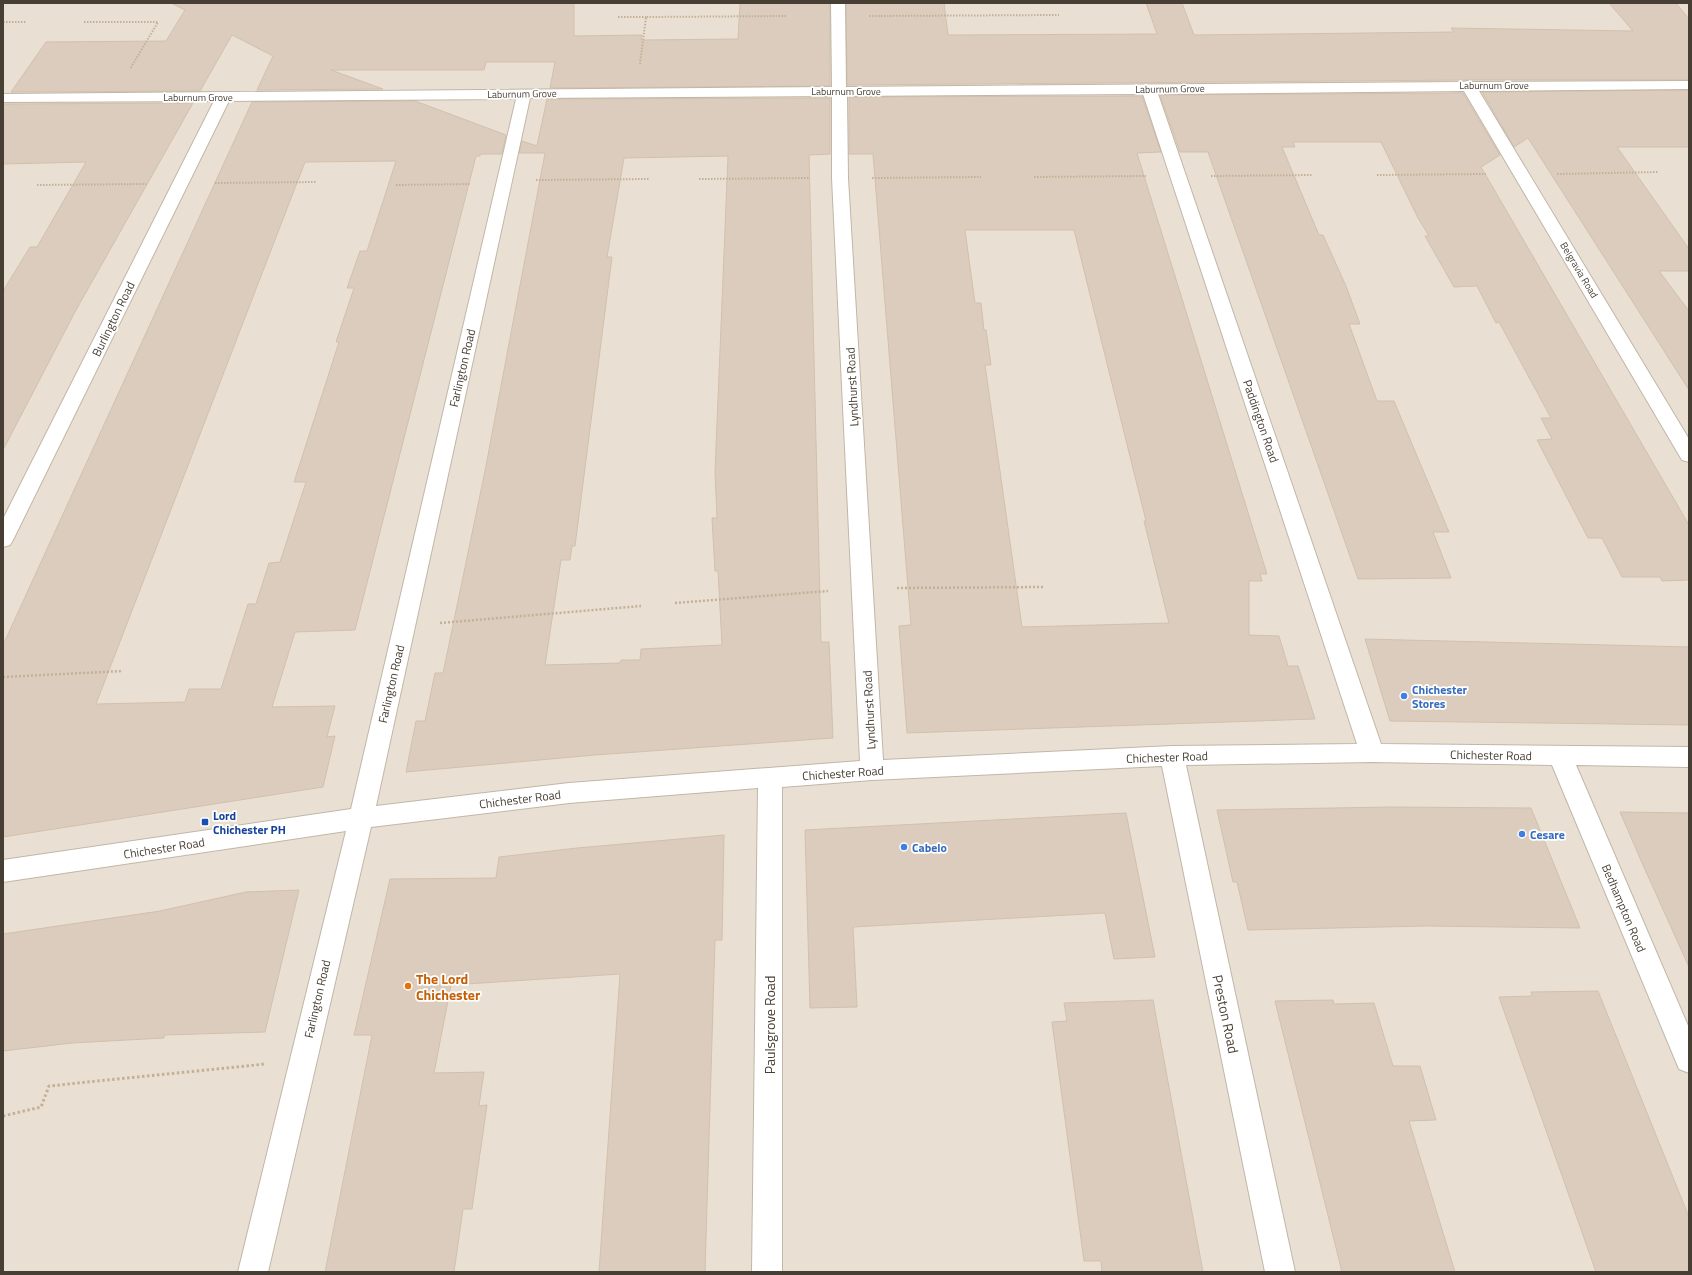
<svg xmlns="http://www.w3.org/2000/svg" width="1692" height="1275" font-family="'Titillium Web',sans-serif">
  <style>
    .residential { fill: #e9e0d3 }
    .building { fill: #dbccbd; stroke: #d3c0ac; fill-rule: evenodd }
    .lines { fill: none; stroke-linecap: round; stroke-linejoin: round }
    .minor-casing { stroke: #c1b6a7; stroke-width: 2 }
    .path-far2 { stroke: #c5b097; stroke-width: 2; stroke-dasharray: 1.5 1.5; stroke-linecap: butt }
    .path-far1 { stroke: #c5b097; stroke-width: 2.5; stroke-dasharray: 2 2; stroke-linecap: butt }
    .path { stroke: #c5b097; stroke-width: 3; stroke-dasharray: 2.5 2.5; stroke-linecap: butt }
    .minor { fill: #fff; fill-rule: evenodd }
    .shop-dot { fill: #3f7fe0; stroke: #fff; stroke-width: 1.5 }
    .transit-dot { fill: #1a4fb4; stroke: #fff; stroke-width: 1.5 }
    .food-dot { fill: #e8710a; stroke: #fff; stroke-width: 1.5 }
    .labels { text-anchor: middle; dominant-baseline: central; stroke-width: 3.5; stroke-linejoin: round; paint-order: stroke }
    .far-street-label { font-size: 10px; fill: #483f34; stroke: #fff }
    .street-label { font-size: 12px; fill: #483f34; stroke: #fff }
    .shop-label { font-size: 12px; font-weight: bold; fill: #366cbe; stroke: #fff; text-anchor: start }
    .transit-label { font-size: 12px; font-weight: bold; fill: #164399; stroke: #fff; text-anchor: start }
    .near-food-label { font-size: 14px; font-weight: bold; fill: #c56008; stroke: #fff; text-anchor: start }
    .near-street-label { font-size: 14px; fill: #483f34; stroke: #fff }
  </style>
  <rect width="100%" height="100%" fill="#f5efe6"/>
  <rect class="residential" x="3" y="3" width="1686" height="1269"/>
  <g class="building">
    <path d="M171,3H574V36L642,35L641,40L738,39L740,3H830V86L550,88L555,62H486L484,70H331L383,89L257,90L273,56L232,35L200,91L11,92L46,42L166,41L185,10Z"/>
    <path d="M846,3H944L948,35L1157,34L1146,3H1182L1194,35L1454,32L1451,28L1633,31L1609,3H1676L1689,19V80H1468L847,85Z"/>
    <path d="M1689,90V147H1617L1689,249V271H1659L1689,311V390L1528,138L1514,147L1482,92Z"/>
    <path d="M1463,93L1500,155L1481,167L1689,525V580L1662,581L1660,577H1622L1602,538H1588L1537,440L1552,439L1541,418H1551L1499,322L1496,323L1477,286L1454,287L1425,236H1429L1418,218L1381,142H1293L1295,147H1282L1319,235H1323L1346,286L1360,324H1349L1377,401H1394L1449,532H1433L1451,578L1358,579L1208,152H1180L1160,95Z"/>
    <path d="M1142,96L1161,152L1137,153L1267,574H1260L1262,581H1249V635L1279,636L1288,666H1298L1315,719L907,733L899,626L911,625L873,154H849V97ZM965,230H1074L1146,521H1144L1169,623L1022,627L985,365H991L986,330H984L981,303H975Z"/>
    <path d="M830,98V154L809,155L821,642H829L833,738L595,755L406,772L416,721H425L435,673H443L485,471L545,153H519L522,141L537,146L547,99ZM728,156L715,472L717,518H712L715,571H718L722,645L641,649L640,660H621L620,663L545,665L561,560H570L572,546H575L612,257H607L624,158Z"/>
    <path d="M415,101L506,135L502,154H480V156H476L355,630L295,632L272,707L335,706L327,737L335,736L323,787L3,837V645L252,102ZM396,161L367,251H360L347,288H354L336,342H339L294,482H306L280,562L269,563L256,604H248L221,689H189L185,702L96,704L305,162Z"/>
    <path d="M193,103L76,310L3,450V291L30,247H37L86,162L3,164V104Z"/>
    <path d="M1365,639L1689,647V725L1390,721Z"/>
    <path d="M1390,807L1531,808L1580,928L1426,926L1248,930L1237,882H1233L1217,810Z"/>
    <path d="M1620,812L1689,813V967L1643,865Z"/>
    <path d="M1126,813L1155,957L1114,959L1105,913L853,927L857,1007L810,1008L805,830Z"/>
    <path d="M724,835L722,940H715L705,1272H599L620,974L451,985L434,1073L484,1072L479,1106L487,1105L472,1209H463L454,1272H325L372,1035H354L390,879L496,878L499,857L577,848Z"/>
    <path d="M299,890L265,1032L164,1035V1038L72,1043L3,1051V934L160,911L246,892Z"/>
    <path d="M1598,991L1689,1217V1272H1596L1499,997L1532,996L1531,992Z"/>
    <path d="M1153,1000L1203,1272H1102L1101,1261H1084L1052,1022L1067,1021L1064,1003Z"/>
    <path d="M1333,1000L1334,1004L1374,1003L1393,1066H1420L1436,1120L1409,1121L1455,1272H1342L1275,1001Z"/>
  </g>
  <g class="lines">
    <g class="minor-casing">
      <path id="minor" d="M831,3H845L846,87L1462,82L1468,81L1473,82L1689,81V89L1479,91L1689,439V462L1682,460L1679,455L1464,91L1158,94L1381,744L1689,747V767L1576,765L1689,1028V1073L1679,1069L1552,765L1372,762L1186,765L1295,1272H1265L1162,766L872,780L782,787V1272H752L758,788L569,803L371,827L268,1272H238L346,831L3,882V860L351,809L516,99L229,101L13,540L10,545L3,547V519L214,101L3,102V94L832,87ZM1143,94L1357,744L1172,746L883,760L848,178L847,96ZM832,96V178L860,761L569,783L376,806L530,98Z"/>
    </g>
    <g class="path-far2">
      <path d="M869,16L1059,15"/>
      <path d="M618,17H646"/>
      <path d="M3,22H26"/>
      <path d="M84,22H158L130,69"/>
      <path d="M640,64L646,17L786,16"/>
      <path d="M1557,174L1658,172"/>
      <path d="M1377,175L1486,174"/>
      <path d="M1211,176L1313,175"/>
      <path d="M1034,177L1146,176"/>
      <path d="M872,178L981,177"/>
      <path d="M699,179L809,178"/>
      <path d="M536,180L649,179"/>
      <path d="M215,183L316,182"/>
      <path d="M37,185L146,184"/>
      <path d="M396,185L471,184"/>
    </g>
    <g class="path-far1">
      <path d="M897,588L1044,587"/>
      <path d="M675,603L828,591"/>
      <path d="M440,623L641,606"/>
      <path d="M3,677L123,671"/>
    </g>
    <path class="path" d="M3,1116L41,1107L49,1086L265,1064"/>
    <use href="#minor" class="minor"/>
  </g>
  <g class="shop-dot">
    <circle cx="1404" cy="696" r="4"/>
    <circle cx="1522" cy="834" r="4"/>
    <circle cx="904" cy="847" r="4"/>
  </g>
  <rect class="transit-dot" x="201" y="818" width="8" height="8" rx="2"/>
  <circle class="food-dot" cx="408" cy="986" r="4"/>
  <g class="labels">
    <g class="far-street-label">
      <text x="1494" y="85">Laburnum Grove</text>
      <text transform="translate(1170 89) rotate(-1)">Laburnum Grove</text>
      <text x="846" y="91">Laburnum Grove</text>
      <text transform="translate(522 94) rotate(-1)">Laburnum Grove</text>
      <text x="198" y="97">Laburnum Grove</text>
      <text transform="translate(1579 270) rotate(59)">Belgravia Road</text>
    </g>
    <g class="street-label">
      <text transform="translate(113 319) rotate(-64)">Burlington Road</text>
      <text transform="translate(462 368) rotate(-77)">Farlington Road</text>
      <text transform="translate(852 387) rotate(-93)">Lyndhurst Road</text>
      <text transform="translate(1261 421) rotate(71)">Paddington Road</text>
      <text transform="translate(391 684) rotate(-77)">Farlington Road</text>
      <text transform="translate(869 710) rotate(-93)">Lyndhurst Road</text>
      <text transform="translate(1491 755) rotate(1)">Chichester Road</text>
      <text transform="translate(1167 757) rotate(-2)">Chichester Road</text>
      <text transform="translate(843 773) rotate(-4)">Chichester Road</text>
      <text transform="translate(520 799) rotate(-7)">Chichester Road</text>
      <text transform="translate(164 848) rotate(-9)">Chichester Road</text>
      <text transform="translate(1624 908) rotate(67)">Bedhampton Road</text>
      <text transform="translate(317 999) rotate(-77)">Farlington Road</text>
    </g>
    <g class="shop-label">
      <text x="1412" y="689">Chichester<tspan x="1412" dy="14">Stores</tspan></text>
      <text x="1530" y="834">Cesare</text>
      <text x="912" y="847">Cabelo</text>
    </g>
    <g class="transit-label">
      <text x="213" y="815">Lord<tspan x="213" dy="14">Chichester PH</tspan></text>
    </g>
    <g class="near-food-label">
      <text x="416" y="978">The Lord<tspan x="416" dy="16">Chichester</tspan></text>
    </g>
    <g class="near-street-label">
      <text transform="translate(1226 1014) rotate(78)">Preston Road</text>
      <text transform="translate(769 1025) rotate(-90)">Paulsgrove Road</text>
    </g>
  </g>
  <rect width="1692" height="1275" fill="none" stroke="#483f34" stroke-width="8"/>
</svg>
